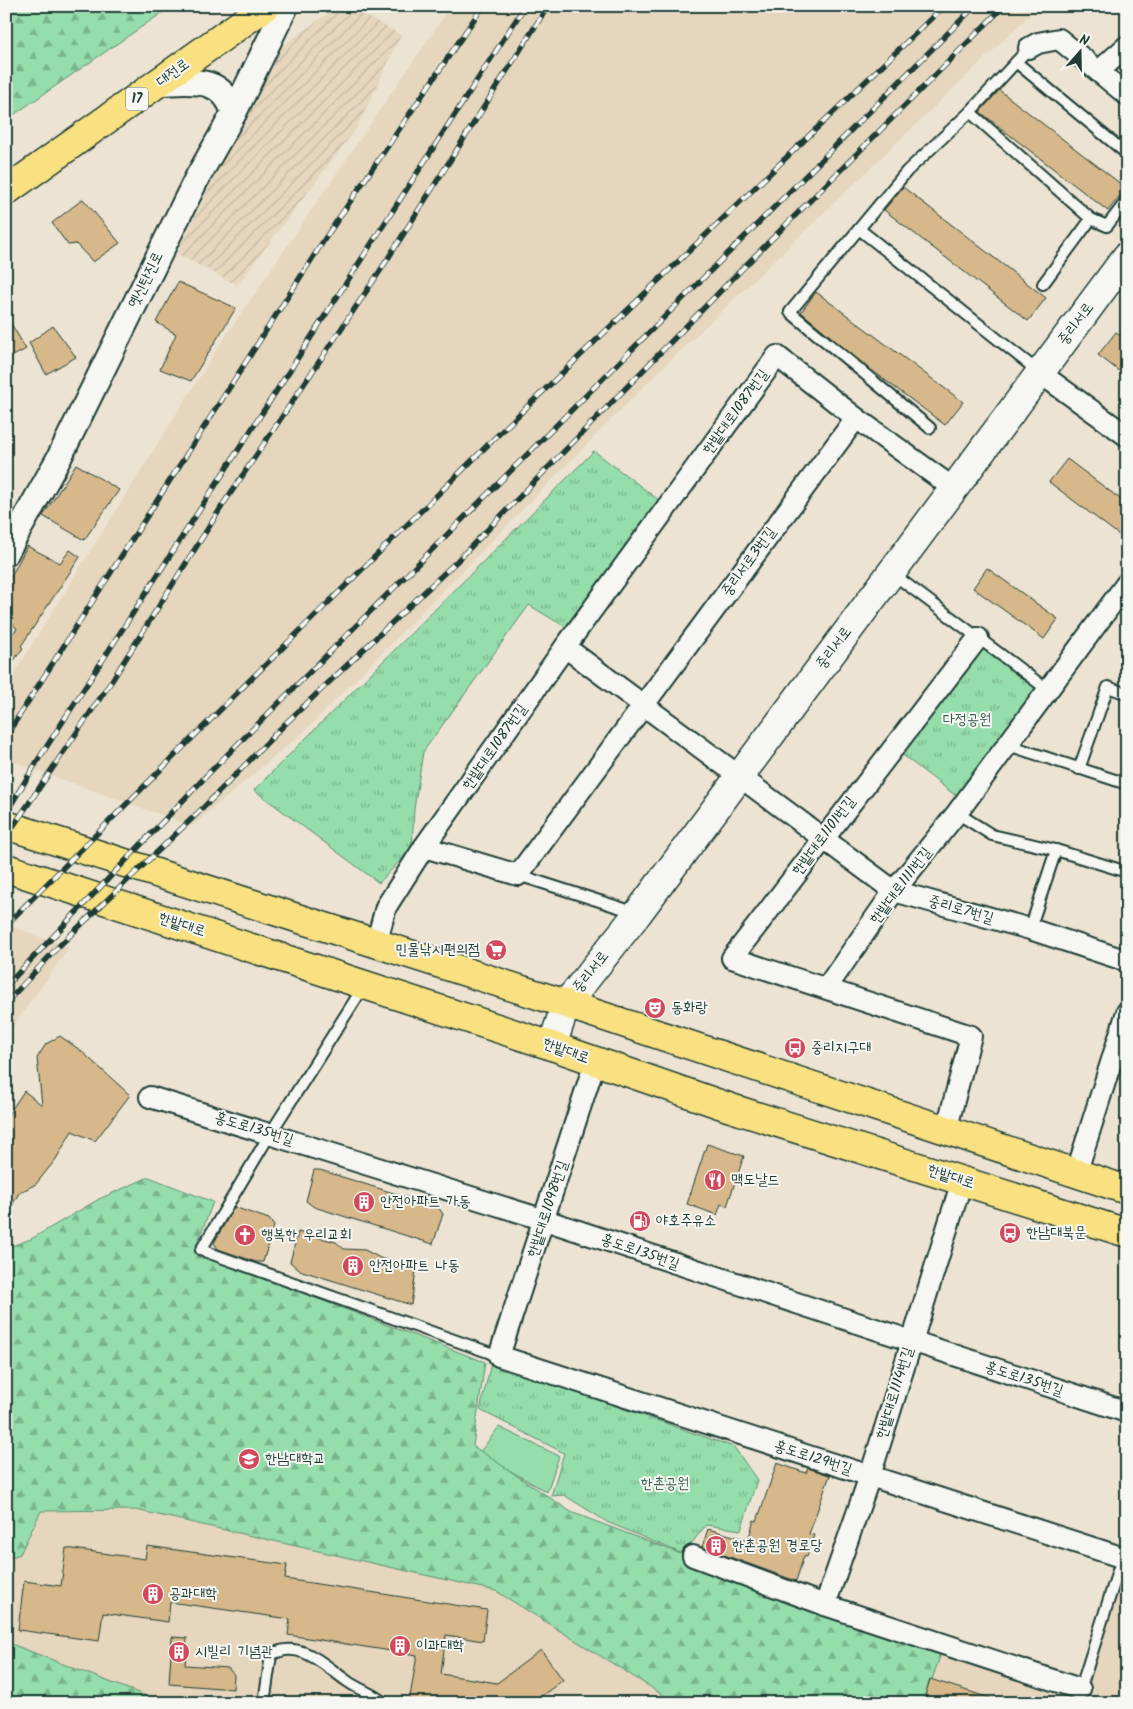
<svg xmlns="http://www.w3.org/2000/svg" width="1133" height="1709" font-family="Kalam,'Poor Story',sans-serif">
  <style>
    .built { fill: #e5d6bd }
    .industrial { fill: url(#industrial-furrows) }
    .green { fill: #95ddab; stroke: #5a8d70 }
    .forest { fill: url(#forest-firs); stroke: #5a8d70 }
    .park { fill: url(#park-tufts); stroke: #5a8d70 }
    .building { fill: #d6b88a; stroke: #1f3d34 }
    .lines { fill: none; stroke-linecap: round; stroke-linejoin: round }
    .service-casing { stroke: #1f3d34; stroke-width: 14 }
    .minor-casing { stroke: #1f3d34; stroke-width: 24 }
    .tertiary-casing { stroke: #1f3d34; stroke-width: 28 }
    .secondary-casing { stroke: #1f3d34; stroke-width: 31 }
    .primary-casing { stroke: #1f3d34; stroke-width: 31 }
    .service { stroke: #f6f6f2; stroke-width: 10 }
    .minor { stroke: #f6f6f2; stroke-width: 20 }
    .tertiary { stroke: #f6f6f2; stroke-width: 24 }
    .secondary { stroke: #f6f6f2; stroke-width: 28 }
    .primary { stroke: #f9e181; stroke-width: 28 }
    .rail-casing { stroke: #1f3d34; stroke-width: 5.5 }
    .rail { stroke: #f6f6f2; stroke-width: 4; stroke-dasharray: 11; stroke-linecap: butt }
    .labels { text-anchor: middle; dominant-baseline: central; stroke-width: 4; stroke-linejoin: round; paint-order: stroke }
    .shield { fill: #f6f6f2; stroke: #60746d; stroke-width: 1 }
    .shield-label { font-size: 14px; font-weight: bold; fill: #1f3d34 }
    .street-label { font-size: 15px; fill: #1f3d34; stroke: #f6f6f2 }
    .park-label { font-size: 15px; fill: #375d4c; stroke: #f6f6f2 }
    .poi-label { font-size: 15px; fill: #1f3d34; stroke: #f6f6f2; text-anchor: start }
  </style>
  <defs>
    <pattern id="industrial-furrows" width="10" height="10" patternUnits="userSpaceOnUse" patternTransform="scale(1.25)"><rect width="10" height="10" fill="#e5d6bd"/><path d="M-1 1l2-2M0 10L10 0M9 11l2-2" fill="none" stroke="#c4b9a3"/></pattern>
    <pattern id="forest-firs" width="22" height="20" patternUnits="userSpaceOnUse" patternTransform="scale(1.25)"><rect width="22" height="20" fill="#95ddab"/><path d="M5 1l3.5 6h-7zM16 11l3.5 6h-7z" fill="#79b48c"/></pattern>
    <pattern id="park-tufts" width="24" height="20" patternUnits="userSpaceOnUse" patternTransform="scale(1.25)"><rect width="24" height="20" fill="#95ddab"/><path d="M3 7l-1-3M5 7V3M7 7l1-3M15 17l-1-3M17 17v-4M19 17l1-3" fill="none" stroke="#79b48c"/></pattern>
  </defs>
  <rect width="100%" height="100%" fill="#ece3d3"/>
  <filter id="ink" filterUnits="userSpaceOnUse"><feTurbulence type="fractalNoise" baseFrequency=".02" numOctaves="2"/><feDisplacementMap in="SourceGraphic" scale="10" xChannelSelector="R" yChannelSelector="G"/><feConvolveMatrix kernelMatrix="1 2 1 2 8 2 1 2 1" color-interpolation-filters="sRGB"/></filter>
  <g filter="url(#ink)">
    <g class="built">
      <path d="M451,6H1039L657,373L306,730L192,826L6,759V686L219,346Z"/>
      <path d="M6,924L69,948L6,1036Z"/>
      <path d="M6,1254H190L570,1512L1063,1696L1061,1703H6Z"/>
      <path d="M1121,1576L1127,1577V1703H1080Z"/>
    </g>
    <path class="industrial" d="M338,6H348L401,35L358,126L237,285L177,254L276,51Z"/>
    <path class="green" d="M499,1427L559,1456L547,1492L479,1453Z"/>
    <g class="forest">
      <path d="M6,6H172L6,120Z"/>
      <path d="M149,1177L213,1202L194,1252L485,1362L473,1446L571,1512L941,1653L924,1703H676L496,1591L136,1510L41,1511L20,1554L6,1559V1248L31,1239L99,1199Z"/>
      <path d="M6,1642L146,1696V1703H6Z"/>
    </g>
    <g class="park">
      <path d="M594,451L660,501L567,628L529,605L423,752L414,809L412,848L379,883L254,790Z"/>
      <path d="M978,643L1038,689L956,796L896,750Z"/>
      <path d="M491,1363L734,1447L757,1480L741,1530L706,1525L683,1554L607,1522L564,1495L551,1496L564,1453L480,1410Z"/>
    </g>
    <g class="building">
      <path d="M999,90L1126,188L1108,211L980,112Z"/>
      <path d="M903,187L1046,298L1028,321L884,210Z"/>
      <path d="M83,199L120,243L93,262L76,244L68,245L52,223Z"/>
      <path d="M178,282L236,308L191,381L160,369L176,334L156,322Z"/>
      <path d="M816,292L963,402L945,425L865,365L801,312Z"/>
      <path d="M6,315L26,349L6,360Z"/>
      <path d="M53,326L76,357L46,374L29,343Z"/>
      <path d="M1116,332L1127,340V377L1098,355Z"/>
      <path d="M1067,459L1127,504V541L1049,482Z"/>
      <path d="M76,464L119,490L84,540L43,516Z"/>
      <path d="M27,546L60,563L70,550L80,557L21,646L23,648L6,671V635L9,637L17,629L6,616V586Z"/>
      <path d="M987,568L1058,619L1044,639L973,588Z"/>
      <path d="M60,1036L80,1050L130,1095L95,1141L72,1131L56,1159L36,1184L19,1193L6,1216V1118L24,1091L42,1105L37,1058L46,1044Z"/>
      <path d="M707,1144L744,1156L727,1206L721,1204L717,1215L687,1204Z"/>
      <path d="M314,1170H320L438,1207L443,1214L433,1244L314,1207L306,1201Z"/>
      <path d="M234,1207L269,1219L274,1226L263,1262H256L218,1249L214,1243Z"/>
      <path d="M298,1232L336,1242L344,1249L365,1250L382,1259L406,1263L416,1270L411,1305L299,1270L290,1262Z"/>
      <path d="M777,1463L806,1473L808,1468L830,1475L809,1534L814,1535L807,1557L804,1556L796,1581L702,1547L708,1529L748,1540L754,1520L757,1521Z"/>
      <path d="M147,1546L287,1565L285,1579L487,1610L483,1641L446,1635L441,1674L497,1683L541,1650L563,1680L532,1703H409L417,1655L288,1635L290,1619L170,1602L168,1622L103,1613L99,1641L18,1630L24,1581L61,1586L66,1548L145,1559Z"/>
      <path d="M172,1637L187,1638L185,1665L228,1668L234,1675L233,1689L169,1684Z"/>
      <path d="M930,1679L996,1700L995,1703H923Z"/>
    </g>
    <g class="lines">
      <g class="service-casing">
        <g id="service">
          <path d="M1016,62L1127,154"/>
          <path d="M970,112L1091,219L1107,226L1127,200"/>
          <path d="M859,229L1039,372"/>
          <path d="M1043,284L1091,219"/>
          <path d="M930,428L790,312L907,171L970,112L1029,48"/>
          <path d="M893,574L1048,690"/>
          <path d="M1008,745L1127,784"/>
          <path d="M1079,769L1108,687L1127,694"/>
          <path d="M957,813L992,835L1056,850"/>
          <path d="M518,875L637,913"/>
          <path d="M1030,929L1056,850L1127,872"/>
          <path d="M364,986L270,1134L201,1250L499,1356"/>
          <path d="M264,1703L271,1655C300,1638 325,1666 347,1681C359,1690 373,1693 384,1703"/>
          <path d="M1076,1703L1122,1558"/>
        </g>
      </g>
      <g class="minor-casing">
        <g id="minor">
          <path d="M1029,48L1038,43L1059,39L1127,95"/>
          <path d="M1099,71L1127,46"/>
          <path d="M1040,373L1127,436"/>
          <path d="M565,647L894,891L1030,929L1127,961"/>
          <path d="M424,847L518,875L856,418"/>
          <path d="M376,944L386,907L424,847L565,647L777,356L856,418L953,488"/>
          <path d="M827,987L894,891L957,813L1127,583"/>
          <path d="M595,1062L499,1356L1127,1559"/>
          <path d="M150,1097L545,1220L1127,1412"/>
          <path d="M946,1131L971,1036L732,958L978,638"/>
          <path d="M1076,1174L1127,1012"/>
          <path d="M693,1556L825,1605L1080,1689"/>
          <path d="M825,1605L870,1476L962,1181"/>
        </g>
      </g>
      <g class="tertiary-casing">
        <g id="tertiary">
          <path d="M159,83C191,82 222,75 234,113"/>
          <path d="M6,553L59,458L196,180L234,113L286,6"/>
        </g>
      </g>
      <g class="secondary-casing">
        <path id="secondary" d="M552,1046L566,1004L638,913L1127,256"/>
      </g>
      <g class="primary-casing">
        <g id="primary">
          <path d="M6,191L266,6"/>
          <path d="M6,825L566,1004L1127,1190"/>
          <path d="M6,868L552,1046L731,1108L1127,1233"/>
        </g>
      </g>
      <use href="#service" class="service"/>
      <use href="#minor" class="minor"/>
      <use href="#tertiary" class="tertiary"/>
      <use href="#secondary" class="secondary"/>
      <use href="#primary" class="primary"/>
      <g class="rail-casing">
        <g id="rail">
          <path d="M6,736L326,237L483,6"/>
          <path d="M6,813L38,760L525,6"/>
          <path d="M6,837L111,682L224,503L380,271L548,6"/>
          <path d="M6,925L247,683L507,426L944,6"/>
          <path d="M6,986L211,771L975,6"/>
          <path d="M6,1003L59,946L204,807L287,722L457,561L738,273L1004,6"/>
        </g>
      </g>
      <use href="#rail" class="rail"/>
    </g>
  </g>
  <defs>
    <g id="supermarket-disc" transform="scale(1.125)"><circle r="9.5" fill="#d1495b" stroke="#f6f6f2"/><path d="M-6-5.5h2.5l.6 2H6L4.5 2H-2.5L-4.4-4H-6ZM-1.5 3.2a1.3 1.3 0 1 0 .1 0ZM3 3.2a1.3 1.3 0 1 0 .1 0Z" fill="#fff"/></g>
    <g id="theatre-disc" transform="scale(1.125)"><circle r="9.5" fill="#d1495b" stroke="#f6f6f2"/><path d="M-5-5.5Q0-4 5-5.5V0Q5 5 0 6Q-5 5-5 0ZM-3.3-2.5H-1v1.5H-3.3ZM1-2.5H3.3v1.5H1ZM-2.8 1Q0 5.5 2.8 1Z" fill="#fff"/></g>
    <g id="bus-disc" transform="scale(1.125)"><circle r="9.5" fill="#d1495b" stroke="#f6f6f2"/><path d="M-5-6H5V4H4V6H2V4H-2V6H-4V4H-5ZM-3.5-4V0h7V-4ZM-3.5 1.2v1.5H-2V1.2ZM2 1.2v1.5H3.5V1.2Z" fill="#fff"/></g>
    <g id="restaurant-disc" transform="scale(1.125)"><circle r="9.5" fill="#d1495b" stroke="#f6f6f2"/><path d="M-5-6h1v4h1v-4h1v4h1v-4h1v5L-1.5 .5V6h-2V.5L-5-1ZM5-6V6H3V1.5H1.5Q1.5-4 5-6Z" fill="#fff"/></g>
    <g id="building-disc" transform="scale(1.125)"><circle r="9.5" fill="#d1495b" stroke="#f6f6f2"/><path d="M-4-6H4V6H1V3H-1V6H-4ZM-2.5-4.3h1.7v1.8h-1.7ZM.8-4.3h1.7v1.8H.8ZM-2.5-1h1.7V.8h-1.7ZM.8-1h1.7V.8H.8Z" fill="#fff"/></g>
    <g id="fuel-disc" transform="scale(1.125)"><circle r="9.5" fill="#d1495b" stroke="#f6f6f2"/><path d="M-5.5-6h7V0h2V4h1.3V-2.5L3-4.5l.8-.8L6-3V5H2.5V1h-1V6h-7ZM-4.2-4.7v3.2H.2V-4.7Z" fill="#fff"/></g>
    <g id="church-disc" transform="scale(1.125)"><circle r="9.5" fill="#d1495b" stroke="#f6f6f2"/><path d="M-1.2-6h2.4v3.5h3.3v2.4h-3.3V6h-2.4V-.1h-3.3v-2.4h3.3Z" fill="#fff"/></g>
    <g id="university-disc" transform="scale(1.125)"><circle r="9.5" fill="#d1495b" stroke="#f6f6f2"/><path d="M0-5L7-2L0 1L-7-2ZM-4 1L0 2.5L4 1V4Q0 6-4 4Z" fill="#fff"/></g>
  </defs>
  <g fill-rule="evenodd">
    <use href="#supermarket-disc" x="496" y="950"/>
    <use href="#theatre-disc" x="655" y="1008"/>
    <use href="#bus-disc" x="795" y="1048"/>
    <use href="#restaurant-disc" x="715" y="1180"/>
    <use href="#building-disc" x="364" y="1202"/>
    <use href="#fuel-disc" x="640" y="1221"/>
    <use href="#bus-disc" x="1010" y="1233"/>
    <use href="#church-disc" x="245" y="1235"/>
    <use href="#building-disc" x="353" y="1266"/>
    <use href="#university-disc" x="249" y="1459"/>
    <use href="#building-disc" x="716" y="1546"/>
    <use href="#building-disc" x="153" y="1594"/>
    <use href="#building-disc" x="400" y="1646"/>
    <use href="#building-disc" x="179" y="1652"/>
  </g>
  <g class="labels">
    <rect class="shield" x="126" y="87.5" width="22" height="23" rx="4"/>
    <g class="shield-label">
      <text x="137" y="99">17</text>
    </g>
    <g class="street-label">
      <text transform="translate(173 73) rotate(-36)">대전로</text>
      <text transform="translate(146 280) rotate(-64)">옛신탄진로</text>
      <text transform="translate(1076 324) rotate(-53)">중리서로</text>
      <text transform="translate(736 412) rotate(-54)">한밭대로1087번길</text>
      <text transform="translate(749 562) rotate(-54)">중리서로3번길</text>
      <text transform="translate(834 648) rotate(-53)">중리서로</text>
      <text transform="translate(495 747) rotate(-55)">한밭대로1087번길</text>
      <text transform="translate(824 836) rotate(-53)">한밭대로1101번길</text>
      <text transform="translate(901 886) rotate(-53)">한밭대로1111번길</text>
      <text transform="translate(961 910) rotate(16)">중리로7번길</text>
      <text transform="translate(182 925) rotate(18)">한밭대로</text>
      <text transform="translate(591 972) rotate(-52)">중리서로</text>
      <text transform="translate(566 1051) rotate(20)">한밭대로</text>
      <text transform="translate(254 1129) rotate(17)">홍도로135번길</text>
      <text transform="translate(951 1177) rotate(18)">한밭대로</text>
      <text transform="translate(548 1209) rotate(-72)">한밭대로1098번길</text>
      <text transform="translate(640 1252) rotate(19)">홍도로135번길</text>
      <text transform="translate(1024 1379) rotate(18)">홍도로135번길</text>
      <text transform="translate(895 1393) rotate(-73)">한밭대로1114번길</text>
      <text transform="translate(813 1458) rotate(18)">홍도로129번길</text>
    </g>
    <g class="park-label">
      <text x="967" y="720">다정공원</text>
      <text x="665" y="1484">한촌공원</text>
    </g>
    <g class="poi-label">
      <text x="480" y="950" text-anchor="end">민물낚시편의점</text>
      <text x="671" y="1008">동화랑</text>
      <text x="811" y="1048">중리지구대</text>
      <text x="731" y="1180">맥도날드</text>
      <text x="380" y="1202">안전아파트 가동</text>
      <text x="656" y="1221">야호주유소</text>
      <text x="1026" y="1233">한남대북문</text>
      <text x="261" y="1235">행복한 우리교회</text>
      <text x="369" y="1266">안전아파트 나동</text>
      <text x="265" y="1459">한남대학교</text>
      <text x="732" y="1546">한촌공원 경로당</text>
      <text x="169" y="1594">공과대학</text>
      <text x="416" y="1646">이과대학</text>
      <text x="195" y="1652">시빌리 기념관</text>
    </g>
  </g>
  <rect width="1133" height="1709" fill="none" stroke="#f6f6f2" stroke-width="25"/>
  <rect x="12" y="12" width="1108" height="1684" fill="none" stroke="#1f3d34" stroke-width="2" filter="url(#ink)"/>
  <g transform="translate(1080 52) rotate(20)" stroke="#f6f6f2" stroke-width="4" paint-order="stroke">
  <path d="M0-4L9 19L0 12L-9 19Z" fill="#1f3d34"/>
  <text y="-8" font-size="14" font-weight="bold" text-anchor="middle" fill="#1f3d34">N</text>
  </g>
</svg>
